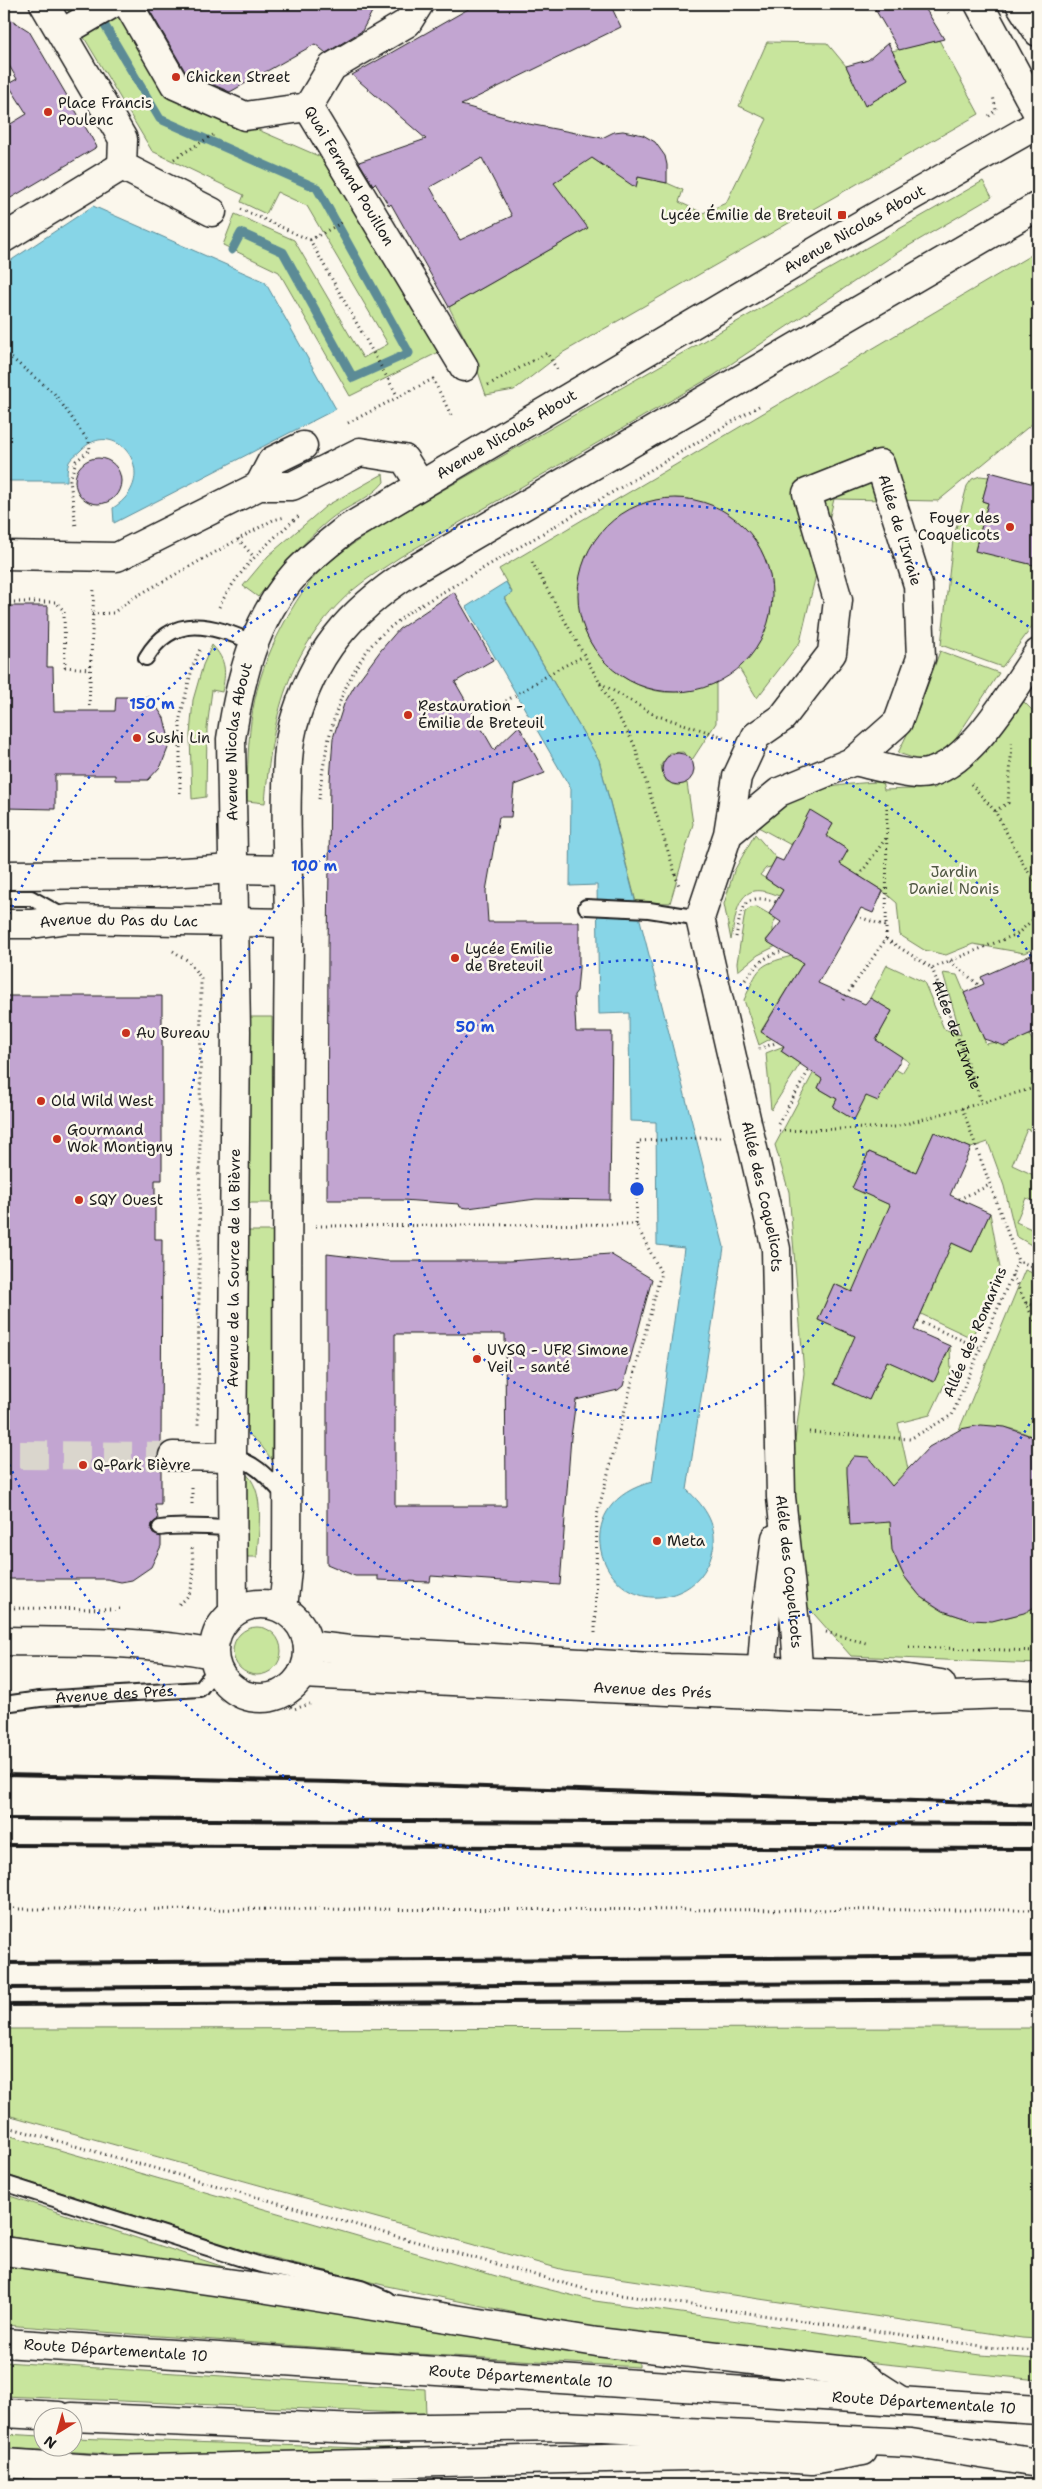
<svg xmlns="http://www.w3.org/2000/svg" width="1042" height="2489" font-family="'Shantell Sans',sans-serif">
  <style>
    .green { fill: #c8e59d; stroke: #72805c }
    .water { fill: #87d5e7; stroke: #5c8b96 }
    .lines { fill: none; stroke-linecap: round; stroke-linejoin: round }
    .stream { stroke: #5c8b96; stroke-width: 9 }
    .building { fill: #c2a5d1; stroke: #1c1c1c; fill-rule: evenodd }
    .street-tunnel { stroke: #dad6cd; stroke-width: 28; stroke-dasharray: 28 14; stroke-linecap: butt }
    .lane-casing { stroke: #1c1c1c; stroke-width: 18 }
    .street-casing { stroke: #1c1c1c; stroke-width: 31 }
    .secondary-casing { stroke: #1c1c1c; stroke-width: 31 }
    .primary-casing { stroke: #1c1c1c; stroke-width: 31 }
    .path { stroke: #1c1c1c; stroke-width: 3; stroke-dasharray: 1 4; stroke-linecap: butt }
    .lane { stroke: #fbf7ec; stroke-width: 14 }
    .street { stroke: #fbf7ec; stroke-width: 28 }
    .secondary { stroke: #fbf7ec; stroke-width: 28 }
    .primary { stroke: #fbf7ec; stroke-width: 28 }
    .rail { stroke: #1c1c1c; stroke-width: 4 }
    .ring { fill: none; stroke: #1d4ed8; stroke-width: 2.5; stroke-dasharray: 2.5 5 }
    .poi-dot { fill: #c8321e; stroke: #fbf7ec; stroke-width: 2 }
    .labels { text-anchor: middle; dominant-baseline: central; stroke-width: 5; stroke-linejoin: round; paint-order: stroke }
    .poi-label { font-size: 15px; fill: #1c1c1c; stroke: #fbf7ec; text-anchor: start }
    .street-label { font-size: 15px; fill: #1c1c1c; stroke: #fbf7ec }
    .park-label { font-size: 15px; fill: #505843; stroke: #fbf7ec }
    .centre { fill: #1d4ed8; stroke: #fbf7ec; stroke-width: 2.5 }
    .ring-label { font-size: 15px; text-anchor: middle; font-weight: bold; fill: #1d4ed8; stroke: #fbf7ec; stroke-width: 5; stroke-linejoin: round; paint-order: stroke }
  </style>
  <rect width="100%" height="100%" fill="#fbf7ec"/>
  <filter id="ink" filterUnits="userSpaceOnUse"><feTurbulence type="fractalNoise" baseFrequency=".02" numOctaves="2"/><feDisplacementMap in="SourceGraphic" scale="10" xChannelSelector="R" yChannelSelector="G"/><feConvolveMatrix kernelMatrix="1 2 1 2 8 2 1 2 1" color-interpolation-filters="sRGB"/></filter>
  <g filter="url(#ink)">
    <g class="green">
      <path d="M64,4H118L171,92L330,161L439,352L350,396L279,272L223,245L235,214L294,240L363,358L388,344L307,206L277,192L266,214L241,202L244,195L152,151Z"/>
      <path d="M939,40L979,114L562,353L514,390L486,395L471,351L449,307L588,228L539,193L575,169L584,153L636,187L638,177L667,183L683,190L679,202L703,213L726,203L767,119L739,106L767,42L827,43L846,66L866,105L908,81L892,51Z"/>
      <path d="M983,181L992,197L900,251L713,376L400,557C384,568 367,578 353,590C286,649 272,719 265,803L247,801C248,731 249,689 283,625C294,604 306,584 324,567C349,544 379,527 408,510Z"/>
      <path d="M1038,251V419L938,501L834,499L800,642L757,698L739,668C745,662 751,655 756,648C764,636 769,620 771,605C781,511 663,461 601,533C581,556 576,585 581,614C586,654 624,687 664,692C682,693 699,688 716,683V723L692,760L683,752L670,753L661,765L666,781L675,785L687,783L693,824L670,903L636,902L599,760L504,597L512,592L499,569Z"/>
      <path d="M383,474L384,482C370,500 345,506 328,521C302,543 279,571 258,597L243,586L268,556L326,506Z"/>
      <path d="M980,476L989,477L982,501L988,503L975,550L1038,566V619L1002,667L941,645L953,540L967,486L972,479Z"/>
      <path d="M212,645C227,661 226,672 222,692L212,690L207,728L206,797L192,799L190,735L193,700L203,665Z"/>
      <path d="M940,651L999,673L947,752L925,762L898,753L917,714Z"/>
      <path d="M1022,700L1038,716V947L1024,953L973,944L946,955L924,950L900,935L897,903L883,891L840,864L848,850L826,836L833,824L810,811L791,845L760,828C786,790 840,783 882,782L884,790L935,788L1000,729Z"/>
      <path d="M755,834L776,858L771,867L766,868L760,875L783,890L779,896C738,878 737,909 731,940L724,904L734,871Z"/>
      <path d="M757,907L776,918L773,925V932L766,940L776,946L758,955L738,971L737,963L745,912L750,908Z"/>
      <path d="M792,956L803,963L761,1031L772,1038L759,1045L744,1000C759,968 756,965 792,956Z"/>
      <path d="M887,965L924,982L944,1029L961,1035L943,973L957,975L986,1044L1029,1035L1038,1050V1134L1027,1129L1012,1165L1038,1177L1037,1202L1026,1198L1016,1222L1038,1232V1249L1016,1236L1004,1186L988,1142L971,1148L934,1132L916,1172L869,1152L853,1188L890,1205L880,1304L834,1284L818,1320L855,1336L869,1400L887,1361L934,1381L950,1346L951,1371L930,1415L898,1423L908,1469C904,1478 897,1487 894,1496C890,1508 890,1522 891,1534C897,1608 976,1641 1038,1605V1664L851,1656L800,1598L790,1478L804,1373L789,1192L775,1145L815,1070L824,1076L818,1088L837,1099L833,1107L850,1117L866,1096L895,1069L902,1073L909,1062L876,1040L892,1011L870,998Z"/>
      <path d="M244,1017H272L273,1203H245Z"/>
      <path d="M784,1046L781,1051L800,1064L771,1110L766,1053Z"/>
      <path d="M990,1213L1000,1268L972,1338L921,1314L935,1283L904,1269L922,1230L972,1252Z"/>
      <path d="M244,1231H273L272,1460L260,1444L243,1429Z"/>
      <path d="M1025,1270L1038,1275V1441C1015,1424 986,1424 959,1430Z"/>
      <path d="M243,1471C267,1489 258,1531 257,1557H242Z"/>
      <circle cx="257" cy="1651" r="24"/>
      <path d="M1038,2028V2339L1022,2338L564,2270L4,2114V2029Z"/>
      <path d="M4,2134L510,2280L595,2301L981,2355L1038,2359V2380L694,2344L592,2329L387,2286L241,2250L4,2174Z"/>
      <path d="M4,2194L239,2272L4,2236Z"/>
      <path d="M4,2264L151,2281L639,2359V2367L383,2352L4,2325Z"/>
      <path d="M4,2362L425,2389L426,2414L4,2396Z"/>
      <path d="M4,2434L42,2436V2446H72L73,2438L362,2448L608,2445L217,2460L4,2448Z"/>
      <path d="M4,2479L160,2485H4Z"/>
    </g>
    <g class="water">
      <path d="M93,206L265,282L336,409L114,523L113,508C164,476 115,414 80,451C77,454 71,458 69,462C67,467 67,476 67,481H4V265Z"/>
      <path d="M506,582L512,593L504,598L599,760L724,1247L687,1490C705,1506 720,1528 712,1553C707,1571 696,1585 679,1592C607,1623 557,1506 652,1482L684,1248L657,1245L656,1122L630,1121L629,1013L599,1014L597,885L570,886L571,789L466,607Z"/>
    </g>
    <g class="lines">
      <path class="stream" d="M98,14L160,119L317,188L409,353L353,378L283,252L241,233L232,250"/>
    </g>
    <g class="building">
      <path d="M146,4H376L362,31L326,53L315,44L230,92L186,73Z"/>
      <path d="M477,4H610L621,27L461,105L529,124L602,138L614,132L623,131L643,135L655,142L665,156L667,165V183L638,177L636,188L592,158L554,183L588,228L449,307L391,204L389,206L375,183L373,185L359,162L426,139L352,75ZM482,158L512,216L460,240L430,187Z"/>
      <path d="M872,4H919L922,9L925,8L944,39L899,50Z"/>
      <path d="M4,15L29,31L97,147L4,202V128L27,114L8,84L17,79L4,57Z"/>
      <path d="M888,43L908,81L865,106L846,66L868,60Z"/>
      <circle cx="98" cy="481" r="23"/>
      <path d="M990,472L1038,485V566L975,551L988,503L982,501Z"/>
      <circle cx="675" cy="595" r="97"/>
      <path d="M454,592L493,660L455,682L494,750L519,726L545,773L514,785L511,817H499L486,891L488,922H579V968L577,991L574,995L576,1032H612L610,1200L536,1199L468,1208L460,1207L459,1204L402,1200H327L328,947L330,781L333,738L344,704L355,685L381,650L399,629Z"/>
      <path d="M4,606H48L47,667H53L54,711H115L116,697H150L164,718L170,743L161,766L148,780H115V775H55V809L4,808Z"/>
      <circle cx="678" cy="769" r="16"/>
      <path d="M810,810L833,824L826,836L848,850L840,864L883,891L873,913L861,908L818,983L865,1004L870,998L892,1011L876,1040L902,1057L878,1101L866,1096L854,1120L833,1107L837,1099L818,1088L822,1079L781,1051L784,1046L761,1032L803,963L766,941L781,922L769,914L783,890L765,878L776,858L783,861Z"/>
      <path d="M1038,952V1031L1005,1046L984,1039L964,993L984,984L981,977Z"/>
      <path d="M4,996H162V1180H155V1239H162L161,1446L157,1456L161,1466V1504H155L158,1519L152,1524L151,1529L153,1534L161,1537V1546L151,1567L132,1580L121,1582L107,1579H4Z"/>
      <path d="M934,1132L971,1148L950,1195L990,1213L972,1252L952,1243L914,1330L950,1346L934,1382L887,1361L869,1400L834,1384L855,1336L818,1320L834,1284L852,1292L890,1205L852,1188L869,1152L916,1172Z"/>
      <path d="M327,1254L386,1261H509L610,1254L652,1279L623,1386L618,1390L576,1400L571,1437L560,1585L431,1576L430,1582L378,1580V1576H355L327,1564ZM395,1334H505L506,1506H395Z"/>
      <path d="M981,1425L1005,1427L1031,1436L1038,1441V1605L1024,1613L992,1621L970,1620L943,1611L920,1596L904,1576L892,1550L890,1522L850,1525L847,1473V1465L854,1456L868,1457L892,1486L929,1447L961,1429Z"/>
    </g>
    <g class="lines">
      <path class="street-tunnel" d="M20,1455L173,1456"/>
      <g class="lane-casing">
        <g id="lane">
          <path d="M146,658C173,612 213,625 254,643"/>
          <path d="M4,898H31L63,916"/>
          <path d="M586,907L649,910L700,918"/>
          <path d="M232,1457C256,1462 269,1479 285,1496"/>
          <path d="M160,1528C183,1524 208,1528 232,1528"/>
          <path id="s2" d="M4,1704L40,1699L200,1689L216,1669"/>
          <path d="M4,2183L261,2265L361,2288L387,2299"/>
        </g>
      </g>
      <g class="street-casing">
        <g id="street">
          <path d="M44,4L123,139L122,166L212,212"/>
          <path id="s3" d="M128,4L175,85L245,116L308,107L464,367"/>
          <path d="M62,33L112,4"/>
          <path d="M308,107L332,67L407,23L419,4"/>
          <path d="M4,238L122,166"/>
          <path d="M259,486L272,461L303,446"/>
          <path d="M4,555L117,557L259,486H292L360,452L404,459L420,484"/>
          <path d="M854,761C874,765 897,773 918,774C966,775 1013,689 1038,653"/>
          <path id="s4" d="M728,834L779,792L854,761L898,722L921,658L918,585L880,464L807,493L838,600L832,653L782,718L756,736L737,777L728,834L700,918L776,1249L781,1497L795,1624L800,1695"/>
          <path d="M173,1456L232,1457"/>
          <path d="M4,1641C74,1642 145,1640 213,1654"/>
          <path d="M760,1694L765,1622L776,1538"/>
        </g>
      </g>
      <g class="secondary-casing">
        <g id="secondary">
          <path d="M979,4L1038,114"/>
          <path d="M1020,4L1038,32"/>
          <path d="M4,875L151,874L233,869L286,870"/>
          <path id="s5" d="M4,924H32L68,919L289,923"/>
          <circle cx="261" cy="1651" r="47"/>
          <path d="M283,1609L287,1569C288,1361 286,1153 289,946C290,893 285,841 287,789C287,768 288,746 293,726C313,654 349,612 410,572L1038,206"/>
          <path id="s6" d="M233,1613L232,1457L236,1031L231,739C240,680 254,619 296,573C311,557 328,544 345,530L845,234L1038,124"/>
          <path d="M308,1645L349,1650L669,1668L875,1674L941,1684"/>
          <path id="s7" d="M302,1674L800,1697L872,1699L1005,1694L1038,1696"/>
        </g>
      </g>
      <g class="primary-casing">
        <g id="primary">
          <path d="M4,2251L249,2286L597,2342L856,2372L898,2399"/>
          <path id="s8" d="M4,2343L1038,2410"/>
          <path d="M4,2413L59,2416"/>
          <path d="M72,2417L358,2429L562,2426L911,2443L1038,2463"/>
          <path d="M4,2463L109,2470L730,2455L812,2460L863,2451"/>
        </g>
      </g>
      <g class="path">
        <path d="M943,4L951,16"/>
        <path d="M989,116L996,110L993,96"/>
        <path d="M174,159L213,135"/>
        <path d="M241,209L310,240L398,397"/>
        <path d="M310,240L343,222"/>
        <path d="M4,352L54,393L89,442L90,450L76,461L70,480L76,527"/>
        <path d="M488,385L547,353L558,371"/>
        <path d="M348,423L433,379L452,417"/>
        <path d="M238,539L254,557"/>
        <path d="M532,562L634,744L679,886"/>
        <path d="M4,602H56L64,611L65,667L90,669"/>
        <path d="M219,607C238,570 268,542 300,515"/>
        <path d="M92,614L113,613L135,597L273,520L285,517"/>
        <path d="M600,683L655,715L724,737"/>
        <path d="M506,701L558,669L584,656"/>
        <path d="M89,706L94,587"/>
        <path d="M971,784L995,811L1025,867L1038,885"/>
        <path d="M180,793V718L192,669L200,649"/>
        <path d="M319,799C325,744 337,686 374,642C384,631 398,622 409,612L759,406"/>
        <path d="M995,811L1008,803L1012,743"/>
        <path d="M859,876L886,838"/>
        <path d="M856,916L886,926"/>
        <path d="M736,937C741,910 742,891 776,902"/>
        <path d="M886,939L887,799"/>
        <path d="M173,951L187,960L201,978L198,1427"/>
        <path d="M950,961L980,986"/>
        <path id="s1" d="M932,968L982,1103"/>
        <path d="M745,980C756,965 765,955 784,951"/>
        <path d="M843,1000L886,939L932,968L1017,934L1038,915"/>
        <path d="M759,1049L778,1042"/>
        <path d="M962,1108L1018,1261"/>
        <path d="M778,1124L809,1070"/>
        <path d="M779,1131L895,1127L1038,1087"/>
        <path d="M959,1199L990,1185"/>
        <path d="M316,1226L636,1224L638,1141L721,1137"/>
        <path d="M1012,1275L1038,1328"/>
        <path d="M1026,1303L1038,1307"/>
        <path d="M918,1321L980,1348"/>
        <path d="M809,1432L910,1439L952,1415L1018,1261L1038,1268"/>
        <path d="M192,1504V1485"/>
        <path d="M179,1604C198,1593 193,1567 192,1548"/>
        <path d="M4,1608L123,1609"/>
        <path d="M826,1632L866,1643"/>
        <path d="M595,1633L597,1515L661,1273L636,1224"/>
        <path d="M909,1647L1038,1651"/>
        <path d="M274,1696L294,1709L310,1704"/>
        <path d="M4,1909L1038,1910"/>
        <path d="M4,2126L592,2291L996,2348L1038,2351"/>
      </g>
      <use href="#lane" class="lane"/>
      <use href="#street" class="street"/>
      <use href="#secondary" class="secondary"/>
      <use href="#primary" class="primary"/>
      <g class="rail">
        <path d="M4,1775L335,1782L1038,1805"/>
        <path d="M4,1819L1038,1824"/>
        <path d="M4,1845L1038,1849"/>
        <path d="M4,1963L1038,1956"/>
        <path d="M4,1988L1038,1982"/>
        <path d="M4,2005L1038,1999"/>
      </g>
    </g>
  </g>
  <g class="ring">
    <circle cx="637" cy="1189" r="229"/>
    <path d="M1037 1411A457 457 0 1 1 1037 967"/>
    <path d="M1035 1747A686 686 0 0 1 6 1457M6 921A686 686 0 0 1 1035 631"/>
  </g>
  <g class="poi-dot">
    <circle cx="176" cy="77" r="5"/>
    <circle cx="48" cy="112" r="5"/>
    <rect x="837" y="210" width="10" height="10" rx="2.5"/>
    <circle cx="1010" cy="527" r="5"/>
    <circle cx="408" cy="715" r="5"/>
    <circle cx="137" cy="738" r="5"/>
    <circle cx="455" cy="958" r="5"/>
    <circle cx="126" cy="1033" r="5"/>
    <circle cx="41" cy="1101" r="5"/>
    <circle cx="57" cy="1139" r="5"/>
    <circle cx="79" cy="1200" r="5"/>
    <circle cx="477" cy="1359" r="5"/>
    <circle cx="83" cy="1465" r="5"/>
    <circle cx="657" cy="1541" r="5"/>
  </g>
  <g class="labels">
    <g class="poi-label">
      <text x="186" y="77">Chicken Street</text>
      <text x="58" y="103">Place Francis<tspan x="58" dy="17">Poulenc</tspan></text>
      <text x="832" y="215" text-anchor="end">Lycée Émilie de Breteuil</text>
      <text x="1000" y="518" text-anchor="end">Foyer des<tspan x="1000" dy="17">Coquelicots</tspan></text>
      <text x="418" y="706">Restauration -<tspan x="418" dy="17">Émilie de Breteuil</tspan></text>
      <text x="147" y="738">Sushi Lin</text>
      <text x="465" y="949">Lycée Emilie<tspan x="465" dy="17">de Breteuil</tspan></text>
      <text x="136" y="1033">Au Bureau</text>
      <text x="51" y="1101">Old Wild West</text>
      <text x="67" y="1130">Gourmand<tspan x="67" dy="17">Wok Montigny</tspan></text>
      <text x="89" y="1200">SQY Ouest</text>
      <text x="487" y="1350">UVSQ - UFR Simone<tspan x="487" dy="17">Veil - santé</tspan></text>
      <text x="93" y="1465">Q-Park Bièvre</text>
      <text x="667" y="1541">Meta</text>
    </g>
    <g class="street-label">
      <text stroke="none"><textPath href="#s3" startOffset="314">Quai Fernand Pouillon</textPath></text>
      <text stroke="none"><textPath href="#s6" startOffset="1712">Avenue Nicolas About</textPath></text>
      <text stroke="none"><textPath href="#s6" startOffset="1308">Avenue Nicolas About</textPath></text>
      <text transform="translate(900 530) rotate(73)">Allée de l'Ivraie</text>
      <text stroke="none"><textPath href="#s6" startOffset="872">Avenue Nicolas About</textPath></text>
      <text stroke="none"><textPath href="#s5" startOffset="115">Avenue du Pas du Lac</textPath></text>
      <text stroke="none"><textPath href="#s1" startOffset="71">Allée de l'Ivraie</textPath></text>
      <text stroke="none"><textPath href="#s4" startOffset="1308">Allée des Coquelicots</textPath></text>
      <text stroke="none"><textPath href="#s6" startOffset="345">Avenue de la Source de la Bièvre</textPath></text>
      <text transform="translate(975 1332) rotate(-67)">Allée des Romarins</text>
      <text stroke="none"><textPath href="#s4" startOffset="1685">Aléle des Coquelicots</textPath></text>
      <text stroke="none"><textPath href="#s7" startOffset="351">Avenue des Prés</textPath></text>
      <text stroke="none"><textPath href="#s2" startOffset="111">Avenue des Prés</textPath></text>
      <text stroke="none"><textPath href="#s8" startOffset="112">Route Départementale 10</textPath></text>
      <text stroke="none"><textPath href="#s8" startOffset="518">Route Départementale 10</textPath></text>
      <text stroke="none"><textPath href="#s8" startOffset="922">Route Départementale 10</textPath></text>
    </g>
    <g class="park-label">
      <text x="954" y="872">Jardin<tspan x="954" dy="17">Daniel Nonis</tspan></text>
    </g>
  </g>
  <circle cx="637" cy="1189" r="8" class="centre"/>
  <g class="ring-label">
    <text x="152" y="709">150 m</text>
    <text x="314" y="871">100 m</text>
    <text x="475" y="1032">50 m</text>
  </g>
  <rect width="1042" height="2489" fill="none" stroke="#fbf7ec" stroke-width="20"/>
  <rect x="10" y="10" width="1022" height="2469" fill="none" stroke="#1c1c1c" stroke-width="2" filter="url(#ink)"/>
  <g transform="translate(58 2432) rotate(217)"><circle r="24" fill="#fbf7ec" stroke="#a29f99"/>
  <path d="M0-4L9 19L0 12L-9 19Z" fill="#c8321e"/>
  <text y="-8" font-size="14" font-weight="bold" text-anchor="middle" fill="#1c1c1c">N</text>
  </g>
</svg>
